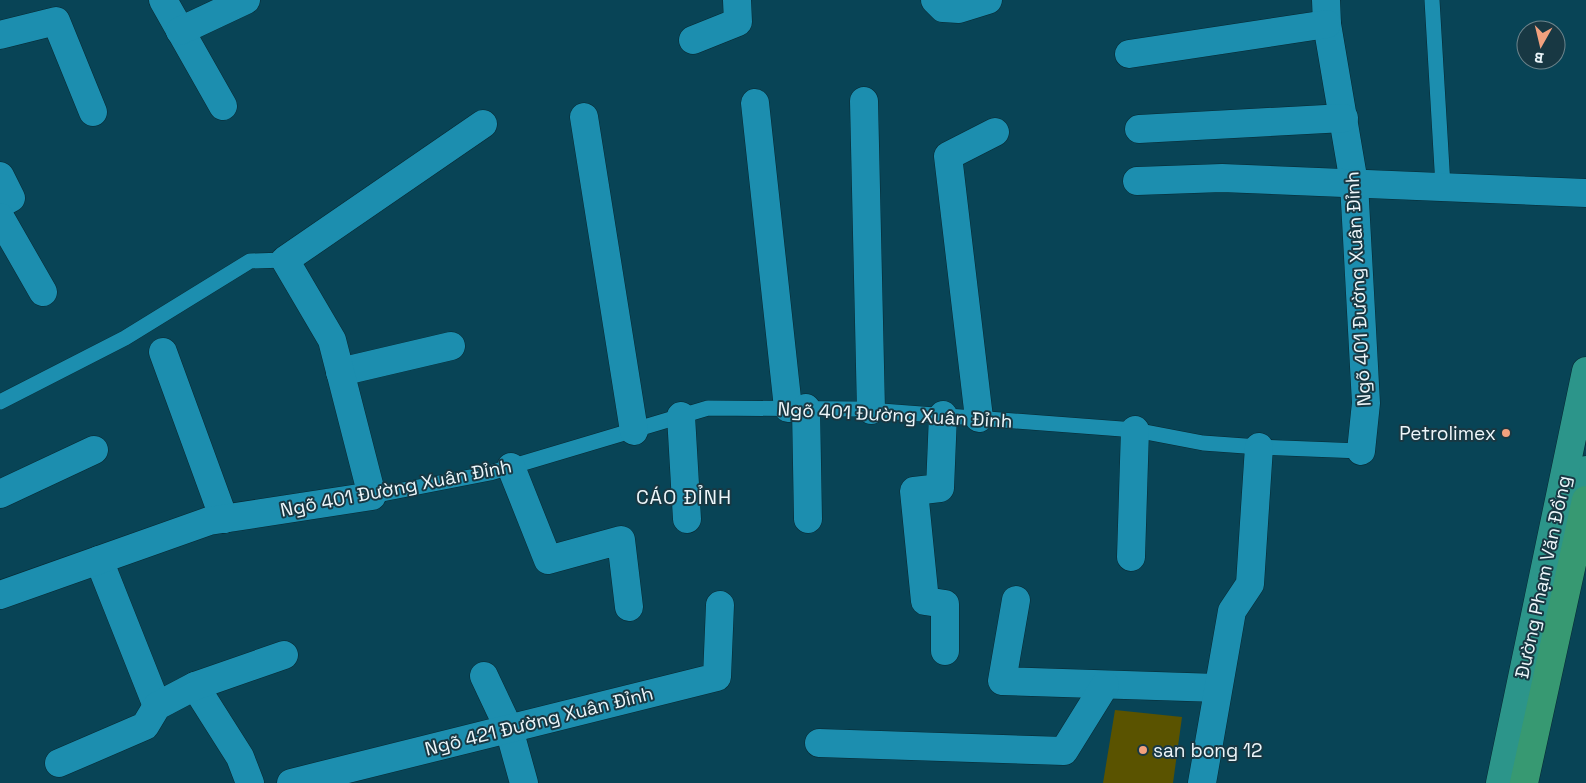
<svg xmlns="http://www.w3.org/2000/svg" width="1586" height="783" font-family="'Space Grotesk',sans-serif">
  <style>
    .green { fill: #5a5300 }
    .lines { fill: none; stroke-linecap: round; stroke-linejoin: round }
    .lane-casing { stroke: #072933; stroke-width: 16 }
    .street-casing { stroke: #072933; stroke-width: 29 }
    .primary-casing { stroke: #072933; stroke-width: 29 }
    .highway-casing { stroke: #072933; stroke-width: 29 }
    .lane { stroke: #1c8eaf; stroke-width: 15 }
    .street { stroke: #1c8eaf; stroke-width: 28 }
    .primary { stroke: #2c958a; stroke-width: 28 }
    .highway { stroke: #379972; stroke-width: 28 }
    .poi-dot { fill: #f2a17e; stroke: #183843; stroke-width: 2 }
    .labels { text-anchor: middle; dominant-baseline: central; stroke-width: 4; stroke-linejoin: round; paint-order: stroke }
    .street-label { font-size: 19px; fill: #edf6fa; stroke: #183843 }
    .poi-label { font-size: 19px; fill: #edf6fa; stroke: #183843; text-anchor: end }
    .neighbourhood-label { font-size: 20px; letter-spacing: 1px; fill: #edf6fa; stroke: #183843 }
  </style>
  <rect width="100%" height="100%" fill="#084456"/>
  <path class="green" d="M1115,710L1182,717L1173,783H1103Z"/>
  <g class="lines">
    <g class="lane-casing">
      <g id="lane">
        <path d="M1432,0L1443,186"/>
        <path d="M0,402L125,338L250,261L285,260"/>
        <path d="M372,496L490,473L708,408L855,409L1135,430L1203,443L1259,447L1361,451"/>
      </g>
    </g>
    <g class="street-casing">
      <g id="street">
        <path d="M163,0L223,106"/>
        <path d="M935,0L943,8L959,9L988,0"/>
        <path d="M1326,0L1327,24L1354,183L1366,403L1361,451"/>
        <path d="M180,31L246,0"/>
        <path d="M0,35L56,21L93,112"/>
        <path d="M693,40L738,22L737,0"/>
        <path d="M1129,54L1327,24"/>
        <path d="M864,101L871,410"/>
        <path d="M755,103L788,408"/>
        <path d="M584,117L634,431"/>
        <path d="M1139,129L1344,118"/>
        <path d="M0,176L11,198L0,204"/>
        <path d="M1137,181L1222,178L1586,193"/>
        <path d="M0,217L43,292"/>
        <path d="M163,352L224,519"/>
        <path d="M340,372L451,346"/>
        <path d="M806,408L808,519"/>
        <path d="M943,415L940,488L914,491L925,601L945,604V651"/>
        <path d="M681,416L687,519"/>
        <path d="M979,418L948,156L995,132"/>
        <path d="M511,467L548,560L621,540L629,607"/>
        <path d="M0,494L94,450"/>
        <path d="M1131,557L1135,430"/>
        <path d="M99,560L157,706"/>
        <path d="M0,595L209,521L372,496L332,340L285,260L483,124"/>
        <path d="M1016,600L1002,681L1218,688"/>
        <path d="M484,676L509,729L524,783"/>
        <path d="M195,686L240,757L250,783"/>
        <path d="M819,743L1064,751L1105,685"/>
        <path d="M59,763L145,726L157,706L195,686L284,655"/>
        <path d="M291,783L717,677L720,605"/>
        <path d="M1202,783L1232,611L1250,584L1259,447"/>
      </g>
    </g>
    <g class="primary-casing">
      <g id="primary">
        <path d="M1574,524L1586,470"/>
        <path d="M1500,783L1586,371"/>
      </g>
    </g>
    <g class="highway-casing">
      <path id="highway" d="M1524,783L1586,500"/>
    </g>
    <use href="#lane" class="lane"/>
    <use href="#street" class="street"/>
    <use href="#primary" class="primary"/>
    <use href="#highway" class="highway"/>
  </g>
  <g class="poi-dot">
    <circle cx="1506" cy="433" r="5"/>
    <circle cx="1143" cy="750" r="5"/>
  </g>
  <g class="labels">
    <g class="street-label">
      <text transform="translate(1358 289) rotate(-93)">Ngõ 401 Đường Xuân Đỉnh</text>
      <text transform="translate(895 415) rotate(3)">Ngõ 401 Đường Xuân Đỉnh</text>
      <text transform="translate(396 488) rotate(-11)">Ngõ 401 Đường Xuân Đỉnh</text>
      <text transform="translate(1543 577) rotate(-78)">Đường Phạm Văn Đồng</text>
      <text transform="translate(539 721) rotate(-14)">Ngõ 421 Đường Xuân Đỉnh</text>
    </g>
    <g class="poi-label">
      <text x="1496" y="433">Petrolimex</text>
      <text x="1153" y="750" text-anchor="start">san bong 12</text>
    </g>
    <g class="neighbourhood-label">
      <text x="684" y="497">CÁO ĐỈNH</text>
    </g>
  </g>
  <g transform="translate(1541 45) rotate(188)"><circle r="24" fill="#183843" stroke="#6d848c"/>
  <path d="M0-4L9 19L0 12L-9 19Z" fill="#f2a17e"/>
  <text y="-8" font-size="14" font-weight="bold" text-anchor="middle" fill="#edf6fa">B</text>
  </g>
</svg>
